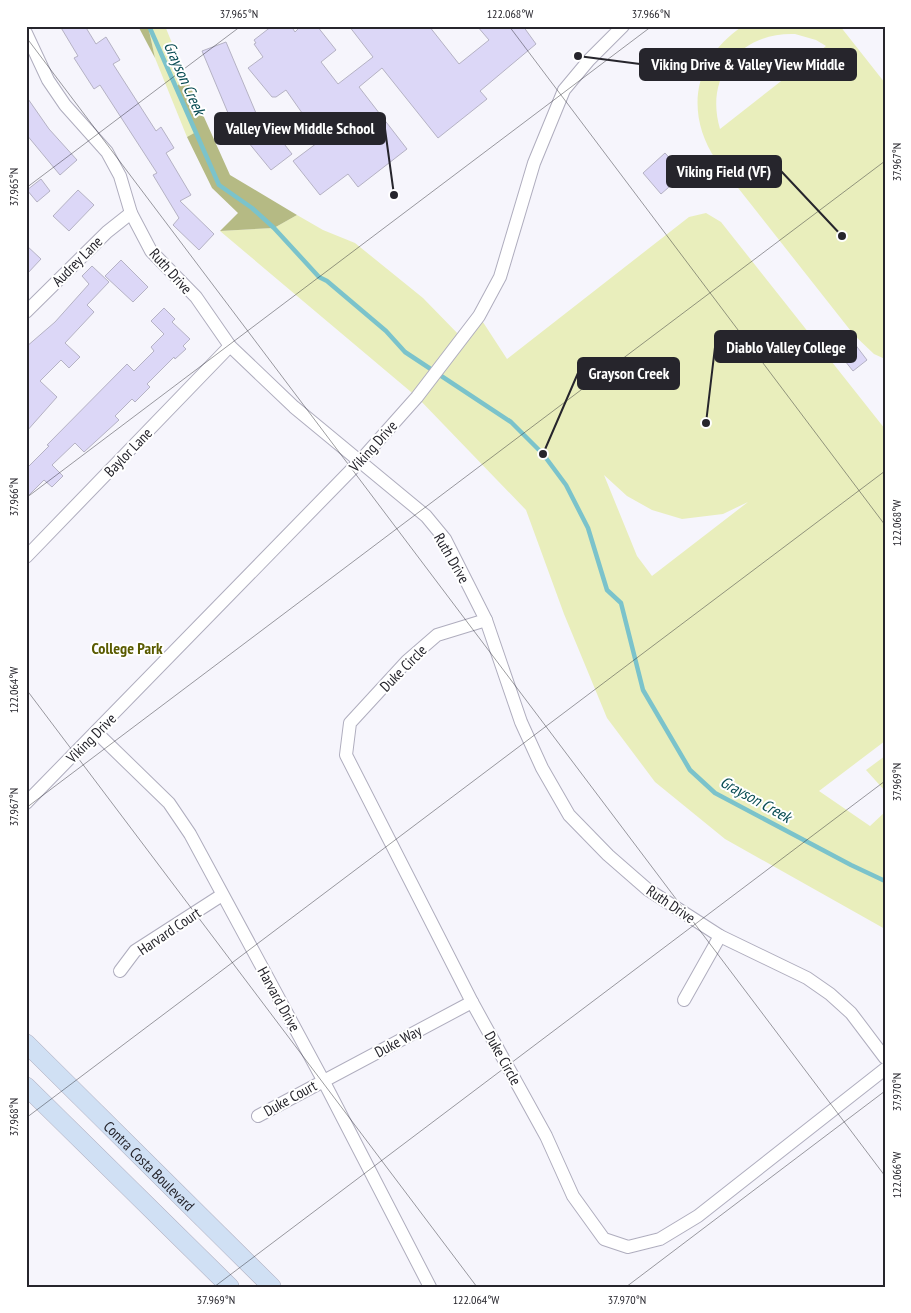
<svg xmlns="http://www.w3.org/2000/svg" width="911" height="1313" font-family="'PT Sans Narrow',sans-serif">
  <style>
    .green { fill: #e9eebc; fill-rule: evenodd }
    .forest { fill: #b5ba84 }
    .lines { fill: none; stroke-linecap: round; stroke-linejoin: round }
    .stream { stroke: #7bc3cb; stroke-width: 4.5 }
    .building { fill: #dcd7f7; stroke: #b5b2c4 }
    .street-casing { stroke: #afadbe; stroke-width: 14 }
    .secondary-casing { stroke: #afadbe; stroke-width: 19 }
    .street { stroke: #fff; stroke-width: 12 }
    .secondary { stroke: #d0e0f4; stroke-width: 18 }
    .ticks { fill: none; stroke: #26252c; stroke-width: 1; stroke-opacity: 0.45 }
    .labels { text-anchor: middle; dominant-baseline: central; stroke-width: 4; stroke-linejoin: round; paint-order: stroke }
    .street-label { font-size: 15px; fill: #26252c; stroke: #fff }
    .water-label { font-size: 16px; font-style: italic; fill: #074b52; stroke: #fff }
    .neighbourhood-label { font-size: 16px; font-weight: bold; fill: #5a5b00; stroke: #fff }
    .leader { fill: none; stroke: #26252c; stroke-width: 2 }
    .callout-dot { fill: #26252c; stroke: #fff; stroke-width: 2 }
    .callout { fill: #26252c; stroke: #26252c; stroke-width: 2 }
    .callout-label { font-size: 16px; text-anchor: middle; font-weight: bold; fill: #fff }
    .neatline { fill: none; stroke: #26252c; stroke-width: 2 }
    .ticks-label { font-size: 12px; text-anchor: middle; fill: #26252c }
  </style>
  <rect width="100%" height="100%" fill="#f6f5fc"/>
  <g class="green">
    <path d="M148,26H165L186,77L176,87L197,132L187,137L155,58Z"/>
    <path d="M743,26H840L885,83V359L874,354L854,335L716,160C684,112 694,58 743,26ZM795,34L816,40L826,46L720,129C704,75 741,32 795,34Z"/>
    <path d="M706,213L721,222L885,429V741L819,791L870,826L885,812V929L725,839L655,782L607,718L564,614L526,510L417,397L220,231L274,228L297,215L323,230L355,243L423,298L462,338L479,316L507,359L689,217ZM604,475L627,496L652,510L682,519L723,514L748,502L652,576L637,556Z"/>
    <path d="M885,756V791L866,770Z"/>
  </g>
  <g class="forest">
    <path d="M138,26H148L155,58Z"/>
    <path d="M186,77L230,175L297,215L274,228L220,231L238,213L212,188L187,137L196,132L176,87Z"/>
  </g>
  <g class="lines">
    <path class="stream" d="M149,26L219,185L252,208L274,228L319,277L327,281L386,331L405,352L511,422L543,454L566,485L588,528L607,590L621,603L643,690L690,770L715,793L851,865L885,881"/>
  </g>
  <g class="building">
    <path d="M60,26H85L96,44L106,37L120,60L113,64L156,131L161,127L174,148L166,153L191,195L180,201L214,234L199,250L173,225L179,218L153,175L157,173L100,85L94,89L74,58L78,56Z"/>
    <path d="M272,26H291L295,32L301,26H317L336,50L321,62L338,84L373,57L349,26H429L459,64L489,40L477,26H523L536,44L480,91L487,99L438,138L382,68L359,87L407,149L358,187L348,174L320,195L293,161L321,140L286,90L276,97H272L248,68L263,57L254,44L256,43L254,40Z"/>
    <path d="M226,42L261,125L266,121L292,154L271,170L239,131L236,132L202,51Z"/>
    <path d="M26,96L49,129L77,160L60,175L26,134Z"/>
    <path d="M665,153L684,174L661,194L643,173Z"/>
    <path d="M41,179L50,191L37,202L27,190Z"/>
    <path d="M78,190L94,205L69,231L53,216Z"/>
    <path d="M26,245L41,259L26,275Z"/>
    <path d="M121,260L148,287L133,302L105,276Z"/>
    <path d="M92,266L109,282L87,305L94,312L65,343L80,357L69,368L61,360L40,381L57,397L26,432V347L55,322L89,284L82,276Z"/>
    <path d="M164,308L175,319L172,322L190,339L183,346L186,349L175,359L174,357L147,384L150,387L135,402L132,399L115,416L119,420L84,452L75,443L52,465L63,476L52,487L44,480L26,498V469L49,446L47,445L127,364L134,371L154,351L151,347L164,334L151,321Z"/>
    <path d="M848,335L867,360L853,371L833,346Z"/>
  </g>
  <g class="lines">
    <g class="street-casing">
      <g id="street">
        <path d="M26,33L48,80L65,105L107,152L120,176L131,213L151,251L196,297L230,346L294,407L426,516L445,539L486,620L521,722L542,768L569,815L608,855L647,889L720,936L807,978L830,994L851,1013L885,1058"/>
        <path d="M26,312L107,232L131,213"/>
        <path d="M26,557L230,346"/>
        <path d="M486,620L437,635L407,661L350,723L346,755L472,1002L546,1136L573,1196L604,1239L628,1247L660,1239L698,1216L885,1069"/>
        <path d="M97,733L169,803L190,834L323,1080L430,1287"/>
        <path d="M26,803L360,461L417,397L479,316L500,277L534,163L564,90L589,60L623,26"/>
        <path d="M120,971L135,951L222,895"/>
        <path d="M684,1000L720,936"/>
        <path d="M258,1116L472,1002"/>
      </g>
    </g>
    <g class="secondary-casing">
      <g id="secondary">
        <path id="s1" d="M26,1043L272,1287"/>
        <path d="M26,1086L230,1287"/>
      </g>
    </g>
    <use href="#street" class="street"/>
    <use href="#secondary" class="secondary"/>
  </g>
  <path class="ticks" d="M509,26L885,525M26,37L885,1176M26,188L241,26M26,498L652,26M26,689L477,1287M26,808L885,161M26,1118L885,471M214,1287L885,781M626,1287L885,1091"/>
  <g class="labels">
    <g class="street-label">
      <text transform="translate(77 261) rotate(-45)">Audrey Lane</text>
      <text transform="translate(171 271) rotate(48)">Ruth Drive</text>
      <text transform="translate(373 446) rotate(-48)">Viking Drive</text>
      <text transform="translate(128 452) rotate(-46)">Baylor Lane</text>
      <text transform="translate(452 558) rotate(60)">Ruth Drive</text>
      <text transform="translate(403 668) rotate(-45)">Duke Circle</text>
      <text transform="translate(91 738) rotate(-45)">Viking Drive</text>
      <text transform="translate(671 904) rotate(34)">Ruth Drive</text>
      <text transform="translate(169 931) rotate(-34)">Harvard Court</text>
      <text transform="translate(279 999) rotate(61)">Harvard Drive</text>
      <text transform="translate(398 1041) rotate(-28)">Duke Way</text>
      <text transform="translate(503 1058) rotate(61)">Duke Circle</text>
      <text transform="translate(290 1098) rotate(-29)">Duke Court</text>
      <text stroke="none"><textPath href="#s1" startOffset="174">Contra Costa Boulevard</textPath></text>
    </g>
    <g class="water-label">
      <text transform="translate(185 78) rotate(66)">Grayson Creek</text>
      <text transform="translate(756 799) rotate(29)">Grayson Creek</text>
    </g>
    <g class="neighbourhood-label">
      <text x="127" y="648">College Park</text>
    </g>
  </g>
  <path class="leader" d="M578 56L640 64M394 195L385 129M842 236L781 171M706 423L715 347M543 454L578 373"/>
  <g class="callout-dot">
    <circle cx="578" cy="56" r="5"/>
    <circle cx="394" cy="195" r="5"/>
    <circle cx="842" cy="236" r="5"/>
    <circle cx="706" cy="423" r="5"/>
    <circle cx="543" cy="454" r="5"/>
  </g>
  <g class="callout">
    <rect x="640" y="49" width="216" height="31" rx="5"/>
    <rect x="215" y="113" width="170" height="31" rx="5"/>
    <rect x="667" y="156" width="114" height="31" rx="5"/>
    <rect x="715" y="331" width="141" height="31" rx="5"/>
    <rect x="578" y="358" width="101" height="31" rx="5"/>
  </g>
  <g class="callout-label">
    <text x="748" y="70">Viking Drive &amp; Valley View Middle</text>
    <text x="300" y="134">Valley View Middle School</text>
    <text x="724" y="177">Viking Field (VF)</text>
    <text x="786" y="353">Diablo Valley College</text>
    <text x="629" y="379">Grayson Creek</text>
  </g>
  <rect width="911" height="1313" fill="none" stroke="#ffffff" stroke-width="55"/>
  <rect x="28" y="28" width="856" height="1258" class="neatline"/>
  <g class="ticks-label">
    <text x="239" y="18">37.965°N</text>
    <text x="510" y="18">122.068°W</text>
    <text x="651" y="18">37.966°N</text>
    <text transform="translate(897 162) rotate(-90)" y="4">37.967°N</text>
    <text transform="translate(14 187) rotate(-90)" y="4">37.965°N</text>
    <text transform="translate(14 497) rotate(-90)" y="4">37.966°N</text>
    <text transform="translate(897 523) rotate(-90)" y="4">122.068°W</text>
    <text transform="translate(14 690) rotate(-90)" y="4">122.064°W</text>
    <text transform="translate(897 782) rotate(-90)" y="4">37.969°N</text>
    <text transform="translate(14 807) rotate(-90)" y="4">37.967°N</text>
    <text transform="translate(897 1092) rotate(-90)" y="4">37.970°N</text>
    <text transform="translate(14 1117) rotate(-90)" y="4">37.968°N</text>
    <text transform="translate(897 1175) rotate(-90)" y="4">122.066°W</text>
    <text x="216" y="1304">37.969°N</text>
    <text x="476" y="1304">122.064°W</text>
    <text x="627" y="1304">37.970°N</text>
  </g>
</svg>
